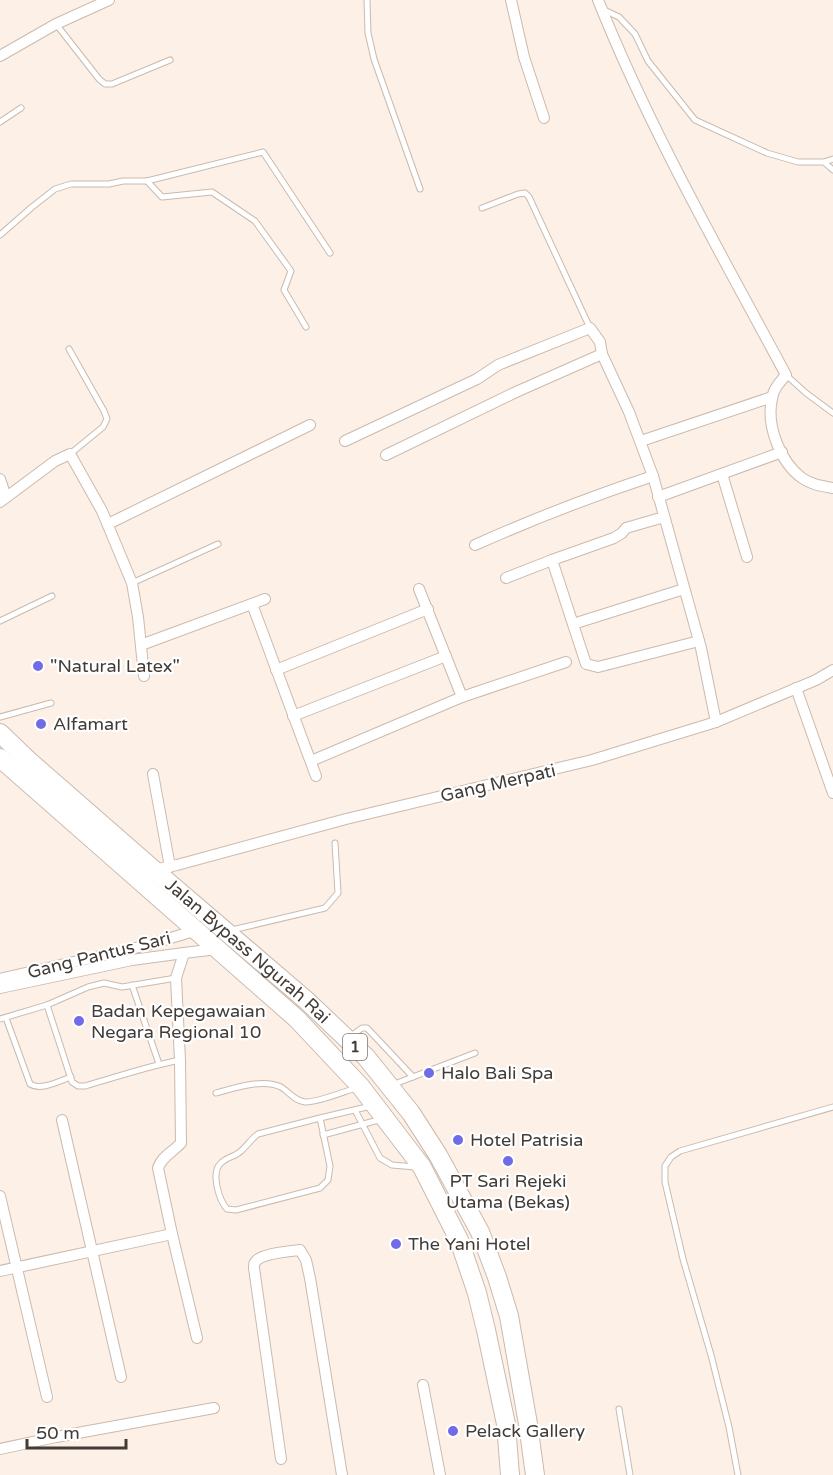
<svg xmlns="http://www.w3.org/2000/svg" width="833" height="1475" font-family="'Varela Round',sans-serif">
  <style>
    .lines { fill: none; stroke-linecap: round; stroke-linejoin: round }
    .service-casing { stroke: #cabaae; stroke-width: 7 }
    .minor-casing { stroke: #cabaae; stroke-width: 12 }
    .trunk-casing { stroke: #cabaae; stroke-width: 20 }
    .service { stroke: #fff; stroke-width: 5 }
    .minor { stroke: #fff; stroke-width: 10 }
    .trunk { stroke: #fff; stroke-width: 18 }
    .poi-dot { fill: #706be6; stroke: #fff; stroke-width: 2 }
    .labels { text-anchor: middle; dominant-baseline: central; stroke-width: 4.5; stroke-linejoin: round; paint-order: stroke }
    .shield { fill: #fff; stroke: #7b7672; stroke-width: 1.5 }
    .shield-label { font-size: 16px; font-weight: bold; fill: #423b36 }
    .poi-label { font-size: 18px; fill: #423b36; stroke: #fff; text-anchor: start }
    .street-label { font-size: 18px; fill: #423b36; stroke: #fff }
  </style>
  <rect width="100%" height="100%" fill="#fdf0e6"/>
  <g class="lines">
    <g class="service-casing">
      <g id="service">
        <path d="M367,0L368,33L374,59L420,189"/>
        <path d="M604,10L619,17L635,34L648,61L695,120L767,153L798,162H824L833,170"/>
        <path d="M56,24L99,79L105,84H112L170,60"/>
        <path d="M0,122L21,108"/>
        <path d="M824,162L833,159"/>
        <path d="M147,181L162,197L212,192L255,221L291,271L284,290L306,327"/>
        <path d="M482,208L518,194L525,193L529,197L590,328"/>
        <path d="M0,235L32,207L55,189L71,184H109L123,181H147L263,152L330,253"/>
        <path d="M69,349L104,411L107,419L103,427L70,454"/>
        <path d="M786,375L806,393L833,413"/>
        <path d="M132,583L218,544"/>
        <path d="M0,621L52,596"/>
        <path d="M0,717L51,703"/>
        <path d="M232,930L325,908L338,893L335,843"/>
        <path d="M132,985L159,1064"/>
        <path d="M47,1005L72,1082L78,1086H85C117,1077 148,1066 180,1060"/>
        <path d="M6,1018L30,1084C41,1091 59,1081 71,1077"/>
        <path d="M0,1019L47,1005L88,987L104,983L122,987L176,978"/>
        <path d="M351,1036L362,1028H367L413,1077"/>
        <path d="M392,1085L475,1053"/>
        <path d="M216,1093C234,1088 263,1078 281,1087C289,1092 295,1101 305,1102C316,1103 343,1092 356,1088"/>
        <path d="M355,1110L380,1158L392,1165L415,1167"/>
        <path d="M320,1118L330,1166L328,1180L320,1188L236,1210L227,1209C219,1200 211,1174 220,1164C226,1157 235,1157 241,1151C247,1146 251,1139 258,1134L320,1118L371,1106"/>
        <path d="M323,1135L382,1119"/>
        <path d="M619,1409L630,1475"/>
        <path d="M738,1475L729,1427L711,1355L683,1259L665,1182V1166L671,1157L680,1151L833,1107"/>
      </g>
    </g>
    <g class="minor-casing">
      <g id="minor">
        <path d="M511,0L524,57L544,118"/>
        <path d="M598,0C650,130 720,252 786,375C780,382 773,389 772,399C766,425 780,462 802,478C812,485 822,486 833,488"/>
        <path d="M0,56L56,24L109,0"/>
        <path d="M345,441L477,379L498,365L590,328L600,342L602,354L629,412L653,476L701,648L716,722"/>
        <path d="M641,441L772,397"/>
        <path d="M386,455L516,392L602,354"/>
        <path d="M722,474L747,557"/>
        <path d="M0,479L6,497"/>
        <path d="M658,497L782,452"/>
        <path d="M0,502L55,461L70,454L102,511L132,583L138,617L144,676"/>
        <path d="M664,517L626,528L622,533L614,538L552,560L586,664L598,667L699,641"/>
        <path d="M108,524L310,425"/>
        <path d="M475,545C533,519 593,496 653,476"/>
        <path d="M506,578L552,560"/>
        <path d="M419,589L462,697"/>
        <path d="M252,604L316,776"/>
        <path d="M573,624L684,589"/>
        <path d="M141,645L265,599"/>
        <path d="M276,670L428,609"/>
        <path d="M796,688L833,793"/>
        <path d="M293,716L446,656"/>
        <path d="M311,761L462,697L566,662"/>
        <path d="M153,774L170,867"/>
        <path d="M154,870L177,865L346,819L592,760L716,722L816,680L833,670"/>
        <path d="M0,979L148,945L197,930"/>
        <path d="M0,988L132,960L184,953"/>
        <path d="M62,1120L121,1377"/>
        <path d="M0,1196L47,1397"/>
        <path d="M0,1271L172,1234"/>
        <path d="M197,1338L172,1234L158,1168C162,1156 173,1152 181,1143L180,1060L176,978L184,953L217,949"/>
        <path d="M423,1385L440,1475"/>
        <path d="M0,1449L56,1437L214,1408"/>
        <path d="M281,1459L254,1268C254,1263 254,1263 257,1260C265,1253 290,1251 300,1250L306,1260L310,1278L342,1475"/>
      </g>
    </g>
    <g class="trunk-casing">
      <g id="trunk">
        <path id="s1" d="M0,733L28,760L154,870L306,1000L366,1057L411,1113L438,1155L480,1232L497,1277L509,1316L528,1424L535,1475"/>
        <path d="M0,758L297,1019L361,1087L422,1167L459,1240L477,1293L486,1330L506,1424L510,1475"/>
      </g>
    </g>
    <use href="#service" class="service"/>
    <use href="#minor" class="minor"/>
    <use href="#trunk" class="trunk"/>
  </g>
  <g class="poi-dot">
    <circle cx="38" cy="666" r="6"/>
    <circle cx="41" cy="724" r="6"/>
    <circle cx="79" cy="1021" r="6"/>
    <circle cx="429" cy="1073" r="6"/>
    <circle cx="458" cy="1140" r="6"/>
    <circle cx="508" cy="1161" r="6"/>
    <circle cx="396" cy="1244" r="6"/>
    <circle cx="453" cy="1431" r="6"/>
  </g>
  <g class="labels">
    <rect class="shield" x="343" y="1034" width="24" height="26" rx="4.5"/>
    <g class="shield-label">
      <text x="355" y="1047">1</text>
    </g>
    <g class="poi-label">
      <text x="50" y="666">"Natural Latex"</text>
      <text x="53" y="724">Alfamart</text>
      <text x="91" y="1011">Badan Kepegawaian<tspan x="91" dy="21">Negara Regional 10</tspan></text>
      <text x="441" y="1073">Halo Bali Spa</text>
      <text x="470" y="1140">Hotel Patrisia</text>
      <text x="508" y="1181" text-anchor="middle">PT Sari Rejeki<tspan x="508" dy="21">Utama (Bekas)</tspan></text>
      <text x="408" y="1244">The Yani Hotel</text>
      <text x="465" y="1431">Pelack Gallery</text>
    </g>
    <g class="street-label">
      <text transform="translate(498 783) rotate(-13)">Gang Merpati</text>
      <text stroke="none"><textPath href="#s1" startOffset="330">Jalan Bypass Ngurah Rai</textPath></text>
      <text transform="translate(99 955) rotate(-14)">Gang Pantus Sari</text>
    </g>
  </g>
  <path d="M27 1439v9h99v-9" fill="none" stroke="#423b36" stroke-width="3"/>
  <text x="36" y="1439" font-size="18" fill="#423b36" stroke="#ffffff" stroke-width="4.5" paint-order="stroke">50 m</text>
</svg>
